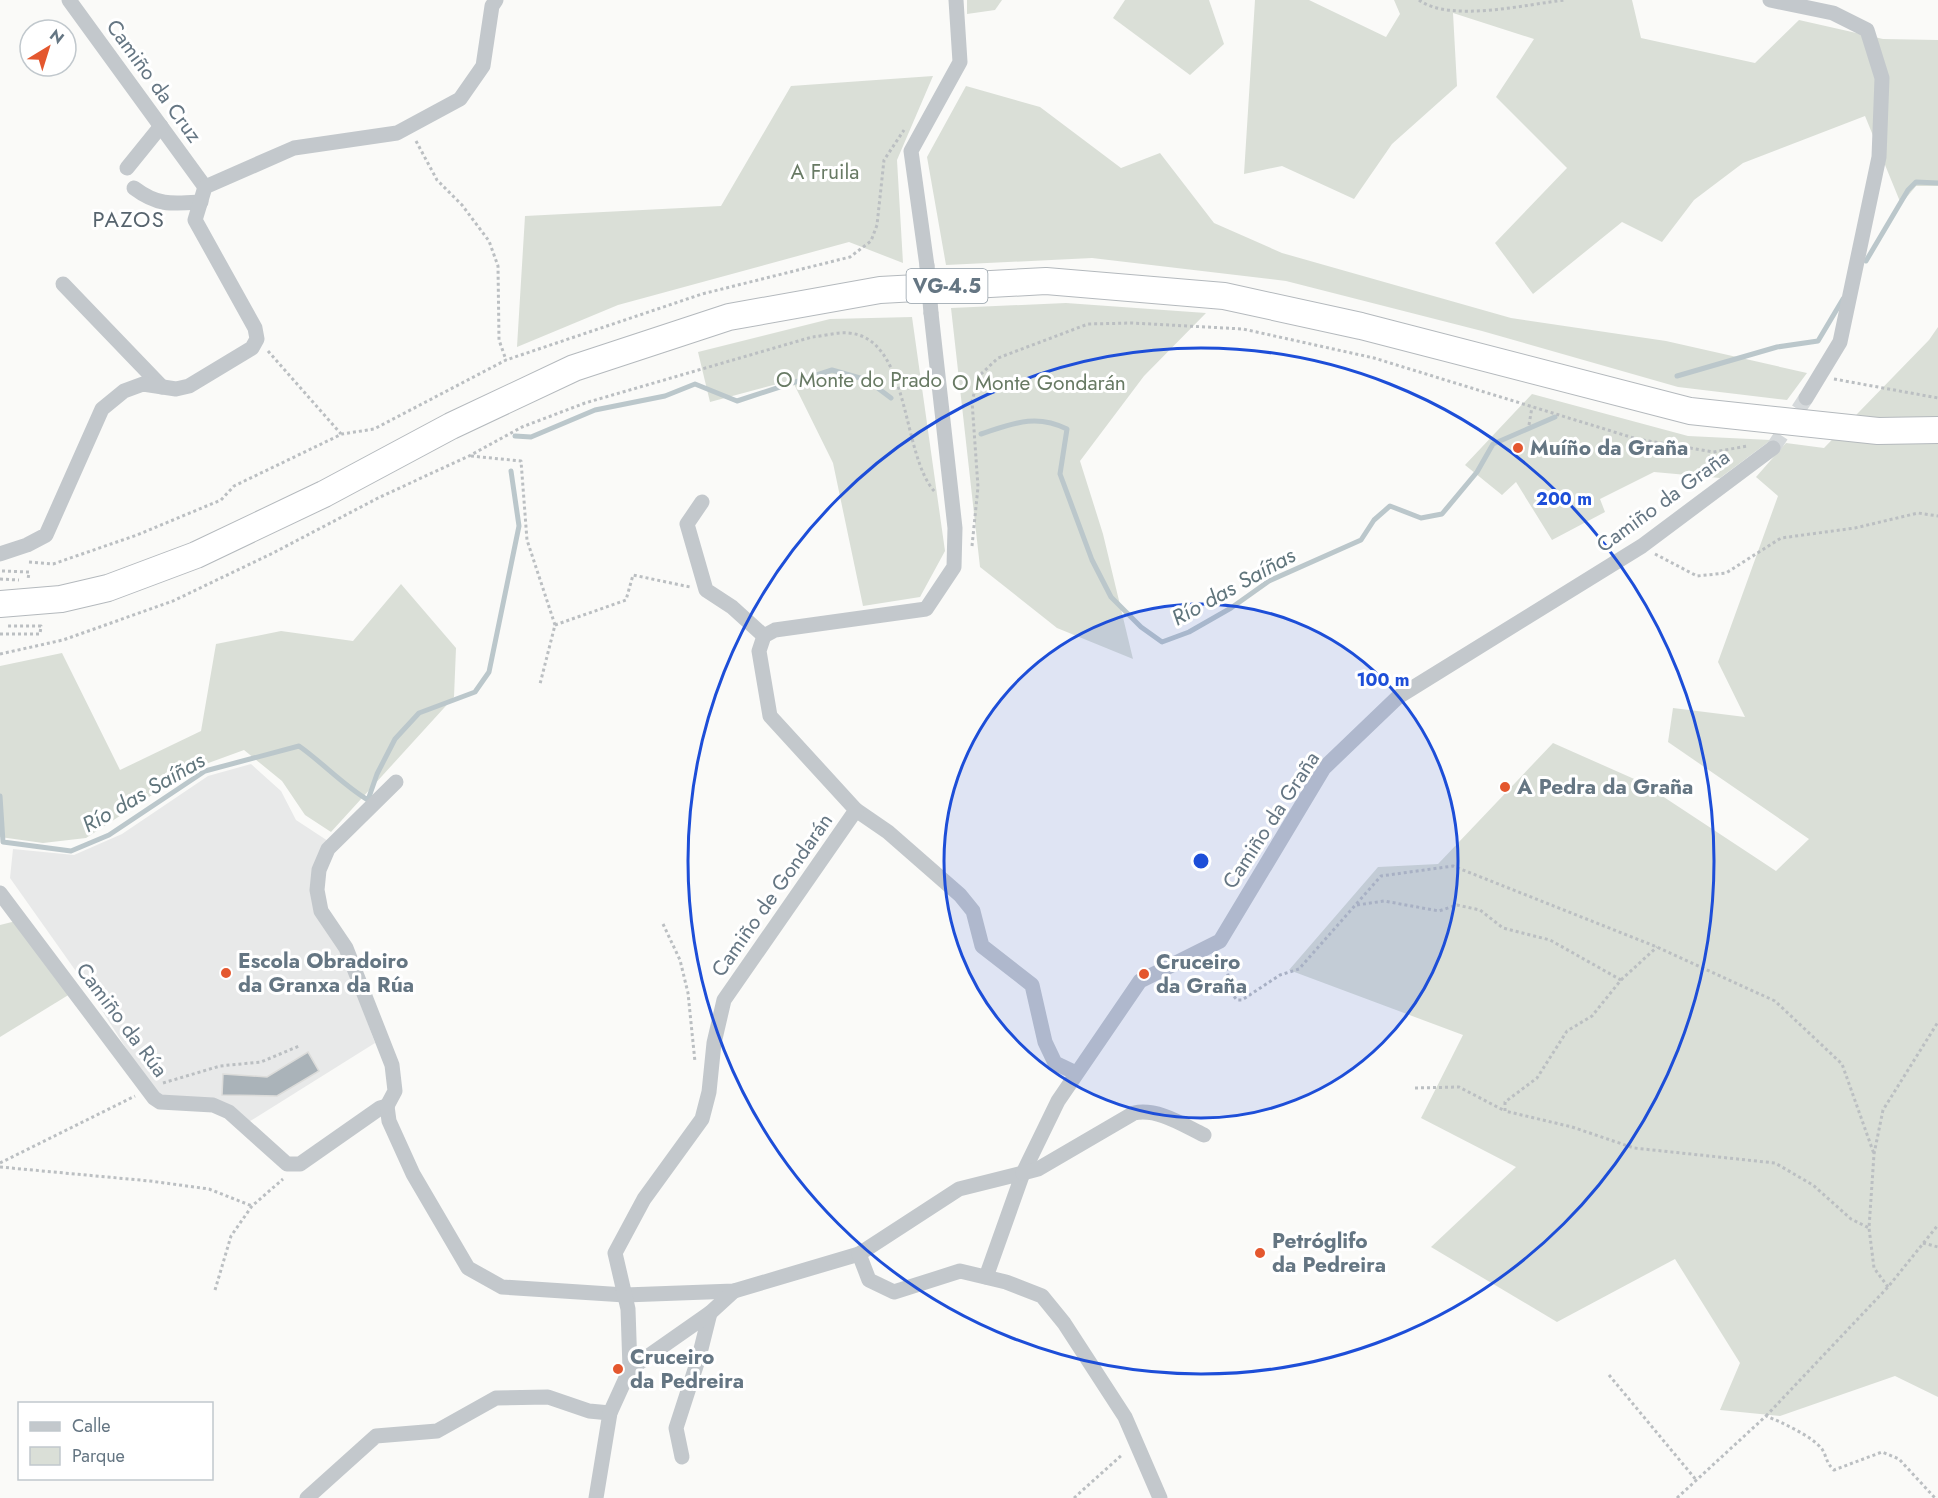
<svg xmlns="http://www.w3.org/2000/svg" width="1938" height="1498" font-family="Jost,sans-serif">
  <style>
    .built { fill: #e8e9e9 }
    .green { fill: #dadfd7 }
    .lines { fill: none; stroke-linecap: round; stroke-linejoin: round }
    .stream { stroke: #bbc7cb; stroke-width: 5 }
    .building { fill: #aab3b9; stroke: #dcdcda; stroke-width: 1.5 }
    .minor-tunnel { stroke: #d5d9db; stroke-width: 15; stroke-dasharray: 15 8; stroke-linecap: butt }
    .trunk-casing { stroke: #b4b9bd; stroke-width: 28 }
    .path { stroke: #bbbfc2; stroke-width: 3; stroke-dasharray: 3 3; stroke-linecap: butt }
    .minor { stroke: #c3c8cc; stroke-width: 15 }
    .trunk { stroke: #fff; stroke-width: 26 }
    .minor-bridge { stroke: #c3c8cc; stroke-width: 15 }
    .ring { fill: none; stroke: #1d4ed8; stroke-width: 3 }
    .poi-dot { fill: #e4572e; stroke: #fff; stroke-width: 2 }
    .labels { text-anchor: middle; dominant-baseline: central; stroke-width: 6; stroke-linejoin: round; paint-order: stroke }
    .shield { fill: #fff; stroke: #939fa8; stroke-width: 1.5 }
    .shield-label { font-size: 20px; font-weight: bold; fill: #657683 }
    .street-label { font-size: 21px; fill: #657683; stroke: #fff }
    .park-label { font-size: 21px; fill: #687a64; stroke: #fff }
    .poi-label { font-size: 21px; font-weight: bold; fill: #657683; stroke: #fff; text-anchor: start }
    .neighbourhood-label { font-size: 22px; letter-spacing: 1.5px; fill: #57646e; stroke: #fff }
    .water-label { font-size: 22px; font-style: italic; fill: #60757c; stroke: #fff }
    .centre { fill: #1d4ed8; stroke: #fff; stroke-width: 3 }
    .ring-label { font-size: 18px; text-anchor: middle; font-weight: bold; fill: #1d4ed8; stroke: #fff; stroke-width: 6; stroke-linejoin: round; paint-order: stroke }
  </style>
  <rect width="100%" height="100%" fill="#fafaf8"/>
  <path class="built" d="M251,764L281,791L296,820L328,841L313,873L375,1043L247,1123L161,1096L147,1081L85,984L10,878L13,849L74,855L122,834L208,776Z"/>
  <g class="green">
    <path d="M967,0H1002L995,10L967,14Z"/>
    <path d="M1125,0H1209L1224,44L1190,75L1113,18Z"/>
    <path d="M1255,0H1309L1386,37L1400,14L1394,0H1632L1641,38L1755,63L1799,20L1883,39L1938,40V186H1916L1901,204L1865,116L1743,163L1694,200L1662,242L1622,222L1533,294L1495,243L1567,168L1496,97L1534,39L1453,13L1457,86L1392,144L1354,199L1282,166L1244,174Z"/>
    <path d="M933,76L897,160L903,263L849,242L618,305L517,347L525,216L721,206L791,86Z"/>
    <path d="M966,86L1040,107L1121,168L1160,153L1214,223L1282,253L1511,318L1666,341L1807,373L1787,400L1678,387L1482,331L1286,281L1092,258L946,265L927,157Z"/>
    <path d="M1066,303L1206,313L1144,376L1080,461L1103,534L1133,659L1057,628L980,567L951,308Z"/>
    <path d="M912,317L945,551L920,597L863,606L833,463L792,380L710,402L698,352L830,319Z"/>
    <path d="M1938,327V1397L1895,1376L1780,1416L1720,1410L1740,1363L1675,1259L1557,1322L1431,1247L1516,1167L1421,1118L1463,1035L1289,970L1378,867L1438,864L1553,743L1641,782L1776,871L1809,839L1668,742L1673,708L1745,717L1718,662L1778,496L1756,477L1786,443L1824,448L1929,340Z"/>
    <path d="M1532,394L1688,436L1771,440L1720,478L1654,472L1600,499L1605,512L1552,540L1516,482L1502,495L1465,465Z"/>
    <path d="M401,584L456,648L454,697L331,832L305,815L282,781L244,750L192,769L86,838L43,843L0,837V666L62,653L120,770L201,731L216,644L281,631L353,641Z"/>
    <path d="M16,921L70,994L0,1037V925Z"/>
  </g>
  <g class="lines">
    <g class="stream">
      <path d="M1866,261L1908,190L1916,182L1938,183"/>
      <path d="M1677,376L1777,347L1818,341L1843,299"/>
      <path d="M981,434C1012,424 1035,413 1067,429L1060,474L1092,560L1111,597L1141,627L1162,642L1189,632L1231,608L1269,581L1361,540L1374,520L1390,506L1421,518L1442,514L1477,472L1493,444L1555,417"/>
      <path d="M515,436L531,437L595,410L665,396L695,384L737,401L832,370L867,380L891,398"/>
      <path d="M0,796L3,842L71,851L109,835L205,771L299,746C323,763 343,785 368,800L377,774L395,739L419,713L475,692L489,672L519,526L511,471"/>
    </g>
  </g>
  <path class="building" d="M308,1052L319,1071L277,1096L222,1095L223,1074L267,1077Z"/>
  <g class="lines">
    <path class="minor-tunnel" d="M1773,448L1806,398"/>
    <g class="trunk-casing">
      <path id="trunk" d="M0,604L61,599L108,588L196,555L324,494L451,426L574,368L729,317L880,290L1046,281L1224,296L1361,326L1690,411L1878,431L1938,430"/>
    </g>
    <g class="path">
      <path d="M1419,0C1450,23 1528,4 1565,0"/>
      <path d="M416,141L437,180L462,205L489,241L498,266L499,340L506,360"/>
      <path d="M268,351L341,434"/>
      <path d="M1834,379L1938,398"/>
      <path d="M1529,425L1532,407"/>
      <path d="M471,456L521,461L527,540L555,625L540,684"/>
      <path d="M972,546L978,487L972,401L979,376L998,358L1088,324L1132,323L1243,329L1374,358L1637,439L1713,452L1748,446"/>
      <path d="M1655,554L1697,576L1726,573L1781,538L1855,528L1918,513L1938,516"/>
      <path d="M29,562L53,564L137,535L221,500L234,486L342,434L374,429L506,360L702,294L850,257L871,241L877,225L884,160L904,130"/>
      <path d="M2,571L29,572L28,580"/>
      <path d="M0,579L19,580"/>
      <path d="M555,625L626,600L633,575L690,587"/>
      <path d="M0,634H40L41,626H7"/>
      <path d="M0,654L63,640L173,601L273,553L380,497L469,456L522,427L585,403L812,337C823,336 837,332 848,333C911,337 901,456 935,492"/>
      <path d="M1357,905L1384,901L1439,911L1457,905L1480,910L1503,928L1550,940L1621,980L1592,1016L1567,1031L1537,1078L1505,1102V1111L1572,1127L1634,1148L1775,1163L1813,1185L1851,1219L1869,1228"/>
      <path d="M663,924L680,960L688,993L695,1062"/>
      <path d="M1224,956L1232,994L1237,1000H1242L1280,975L1299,969L1381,876L1453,866L1657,947L1775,1001L1842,1064L1874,1154"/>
      <path d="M1621,980L1657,947"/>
      <path d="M163,1083L220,1066L261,1062L299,1046"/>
      <path d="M1415,1088L1459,1087L1505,1111"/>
      <path d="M0,1163L135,1096"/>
      <path d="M0,1167L150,1181L209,1189L252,1206"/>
      <path d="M1923,1243L1938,1247"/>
      <path d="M1888,1287L1874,1268L1869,1228L1874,1154L1883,1110L1938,1022"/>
      <path d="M215,1290L231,1236L252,1206L283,1179"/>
      <path d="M1609,1375L1697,1481"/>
      <path d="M1766,1416L1888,1287L1938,1225"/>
      <path d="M1074,1498L1123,1454"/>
      <path d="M1677,1498L1766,1416C1781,1422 1812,1436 1822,1449C1827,1457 1826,1463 1834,1470L1882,1452L1899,1459L1935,1498"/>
    </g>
    <g class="minor">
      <path d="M69,0L205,187"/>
      <path d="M1770,0L1833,13L1867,30L1882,78L1879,157L1840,342L1806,398"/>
      <path d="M127,168L161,126"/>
      <path d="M134,188C158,206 172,204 201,202"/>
      <path d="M927,266L911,151L960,62L956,0"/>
      <path d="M63,284L162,387"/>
      <path d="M702,502L687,524L706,590L732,607L764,636"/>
      <path d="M0,554L27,545L46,535L102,409L124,391L143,384L176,389L189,386L252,348L257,339L255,328L195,220L205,187L294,148L397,133L460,99L483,66L492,6L496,0"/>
      <path d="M856,810L888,832L960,895L973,911L982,946L1032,985L1045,1042L1055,1063L1076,1073"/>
      <path d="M0,893L154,1098L160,1102L213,1105L229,1112L287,1164H300L380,1108L387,1106"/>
      <path d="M387,1106L389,1121L413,1174L468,1268L502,1287L625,1295L734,1291L859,1254L959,1189L1023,1173L986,1277"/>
      <path d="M387,1106L395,1091L392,1065L346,948L321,911L317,890L319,870L328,849L396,782"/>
      <path d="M1023,1173L1058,1101L1140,981L1220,941L1324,768L1398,697L1642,546L1773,448"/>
      <path d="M1023,1173L1038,1169L1134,1113C1158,1108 1183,1125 1204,1135"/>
      <path d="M859,1254L869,1280L894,1292L960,1271L1006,1282L1042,1296L1064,1323L1125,1417L1160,1498"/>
      <path d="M630,1369L628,1309L615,1253L644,1199L702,1119L709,1092L714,1043L724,1000L856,810L770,716L759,651L764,636L775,630L926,609L954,567L955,528L931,313"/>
      <path d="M682,1457L676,1428L699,1357L710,1313"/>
      <path d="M307,1498L376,1436L437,1431L496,1398L548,1397L589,1411L610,1413"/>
      <path d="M596,1498L610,1413L630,1369L710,1313L734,1291"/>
    </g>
    <use href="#trunk" class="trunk"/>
    <path class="minor-bridge" d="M927,266L931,313"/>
  </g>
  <circle cx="1201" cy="861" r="257" fill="#1d4ed8" fill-opacity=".12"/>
  <g class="ring">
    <circle cx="1201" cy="861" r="257"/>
    <circle cx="1201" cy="861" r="513"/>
  </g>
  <g class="poi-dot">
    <circle cx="1518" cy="448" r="6"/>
    <circle cx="1505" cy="787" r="6"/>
    <circle cx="226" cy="973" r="6"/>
    <circle cx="1144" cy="974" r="6"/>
    <circle cx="1260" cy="1253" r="6"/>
    <circle cx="618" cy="1369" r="6"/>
  </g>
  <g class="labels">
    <rect class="shield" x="906.5" y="269" width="81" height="34" rx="4.5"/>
    <g class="shield-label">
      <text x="947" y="286">VG-4.5</text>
    </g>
    <g class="street-label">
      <text transform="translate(154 81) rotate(54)">Camiño da Cruz</text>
      <text transform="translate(1663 501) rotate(-36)">Camiño da Graña</text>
      <text transform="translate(1271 820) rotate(-57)">Camiño da Graña</text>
      <text transform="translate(772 895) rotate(-55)">Camiño de Gondarán</text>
      <text transform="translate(122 1020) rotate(53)">Camiño da Rúa</text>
    </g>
    <g class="park-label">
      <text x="825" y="172">A Fruila</text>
      <text x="859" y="380">O Monte do Prado</text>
      <text x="1039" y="383">O Monte Gondarán</text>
    </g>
    <g class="poi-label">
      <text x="1530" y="448">Muíño da Graña</text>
      <text x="1517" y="787">A Pedra da Graña</text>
      <text x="238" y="961">Escola Obradoiro<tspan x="238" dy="24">da Granxa da Rúa</tspan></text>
      <text x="1156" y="962">Cruceiro<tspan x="1156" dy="24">da Graña</tspan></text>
      <text x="1272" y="1241">Petróglifo<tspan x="1272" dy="24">da Pedreira</tspan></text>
      <text x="630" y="1357">Cruceiro<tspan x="630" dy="24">da Pedreira</tspan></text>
    </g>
    <g class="neighbourhood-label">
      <text x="129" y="219">PAZOS</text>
    </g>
    <g class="water-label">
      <text transform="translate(1233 586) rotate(-29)">Río das Saíñas</text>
      <text transform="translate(143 792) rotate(-30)">Río das Saíñas</text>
    </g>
  </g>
  <circle cx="1201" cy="861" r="9" class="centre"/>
  <g class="ring-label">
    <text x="1564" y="505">200 m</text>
    <text x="1383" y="686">100 m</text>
  </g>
  <rect x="18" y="1402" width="195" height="78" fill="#ffffff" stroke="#c1c8cd" stroke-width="1.5"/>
  <rect x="30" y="1422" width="30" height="9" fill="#c3c8cc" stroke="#c1c8cd" stroke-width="1.5"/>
  <text x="72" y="1432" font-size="18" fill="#657683">Calle</text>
  <rect x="30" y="1447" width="30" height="18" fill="#dadfd7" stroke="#c1c8cd" stroke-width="1.5"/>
  <text x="72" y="1462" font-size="18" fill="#657683">Parque</text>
  <g transform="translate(48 48) rotate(38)"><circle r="28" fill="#ffffff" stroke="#c1c8cd" stroke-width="1.5"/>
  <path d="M0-4.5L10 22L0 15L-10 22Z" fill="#e4572e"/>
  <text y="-9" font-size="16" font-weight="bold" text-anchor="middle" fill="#657683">N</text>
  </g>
</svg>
